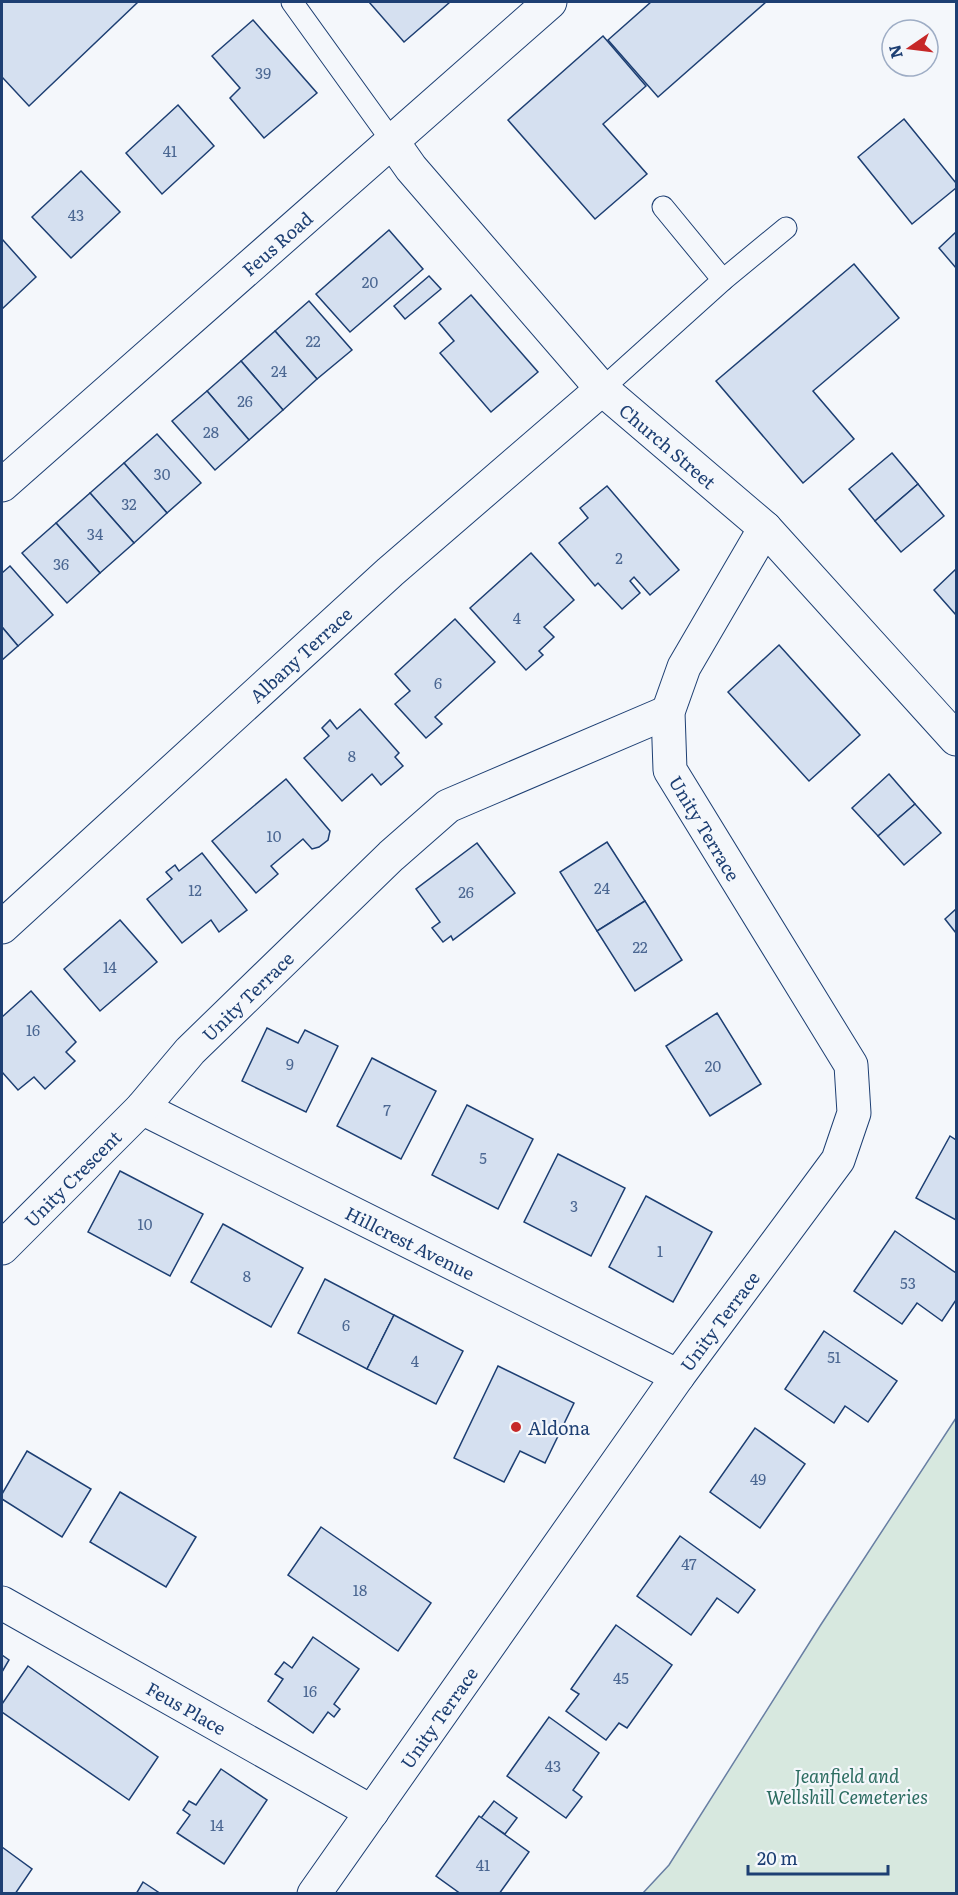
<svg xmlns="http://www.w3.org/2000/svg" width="958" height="1895" font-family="Literata,serif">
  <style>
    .green { fill: #d7e8df; stroke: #687fa3; stroke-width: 1.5 }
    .building { fill: #d5e0f0; stroke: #1d3f73; stroke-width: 1.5 }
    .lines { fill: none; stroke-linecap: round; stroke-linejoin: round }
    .lane-casing { stroke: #1d3f73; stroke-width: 23 }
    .street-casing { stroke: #1d3f73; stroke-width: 35 }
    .secondary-casing { stroke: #1d3f73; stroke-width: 35 }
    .lane { stroke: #f4f7fb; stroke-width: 21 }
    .street { stroke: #f4f7fb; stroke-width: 33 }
    .secondary { stroke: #f4f7fb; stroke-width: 33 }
    .poi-dot { fill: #c62828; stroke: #f4f7fb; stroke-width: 2 }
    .labels { text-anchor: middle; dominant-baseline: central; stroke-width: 4.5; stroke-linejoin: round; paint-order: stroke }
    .number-label { font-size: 15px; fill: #4b6792 }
    .street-label { font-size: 18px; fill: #1d3f73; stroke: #f4f7fb }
    .poi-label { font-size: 18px; fill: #1d3f73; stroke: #f4f7fb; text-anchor: start }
    .park-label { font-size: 18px; font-style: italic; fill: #2c6c60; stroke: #f4f7fb }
  </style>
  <rect width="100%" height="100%" fill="#f4f7fb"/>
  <path class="green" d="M956,1418V1893H643L669,1865L820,1626Z"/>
  <g class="building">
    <path d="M2,2H138L29,106L2,77Z"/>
    <path d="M369,2H450L404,42Z"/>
    <path d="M651,2H766L658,97L608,40Z"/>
    <path d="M253,20L317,93L264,138L230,98L240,88L212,56Z"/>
    <path d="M603,36L646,86L603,124L647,174L595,219L508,120Z"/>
    <path d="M178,105L214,146L162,194L126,153Z"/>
    <path d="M904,119L956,183V188L912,224L858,157Z"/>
    <path d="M81,171L120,212L71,258L32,217Z"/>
    <path d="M389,230L423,269L350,332L316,294Z"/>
    <path d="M956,232V268L939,248Z"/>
    <path d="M2,239L36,277L2,309Z"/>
    <path d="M854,264L899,318L813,391L854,439L803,483L716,381Z"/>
    <path d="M429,276L441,289L405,319L394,306Z"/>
    <path d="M471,295L538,372L491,412L440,353L454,341L439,323Z"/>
    <path d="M309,301L352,350L317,379L275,331Z"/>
    <path d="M275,331L317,379L283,410L241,361Z"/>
    <path d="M241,361L283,410L249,440L207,391Z"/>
    <path d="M207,391L249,440L215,470L172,421Z"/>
    <path d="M157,434L201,483L167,513L124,463Z"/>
    <path d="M892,453L918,484L875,521L849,489Z"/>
    <path d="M124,463L167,513L134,543L90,493Z"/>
    <path d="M918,484L944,516L901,552L875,521Z"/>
    <path d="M607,486L679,570L650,595L634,577L630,581L640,593L622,609L598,583L595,586L559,543L588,518L580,508Z"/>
    <path d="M90,493L134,543L100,573L56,523Z"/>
    <path d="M56,523L100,573L67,603L22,553Z"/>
    <path d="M531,553L574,600L544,627L554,637L539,651L543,655L526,670L470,608Z"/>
    <path d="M10,566L53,615L18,646L2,627V573Z"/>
    <path d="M956,569V615L934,590Z"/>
    <path d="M455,619L495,662L435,717L442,724L426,738L395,704L410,691L395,674Z"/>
    <path d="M2,627L18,646L2,660Z"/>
    <path d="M779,645L860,735L809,781L728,692Z"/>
    <path d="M360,709L399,753L395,757L403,766L381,785L372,774L342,801L304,758L329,736L322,728L330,720L337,729Z"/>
    <path d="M889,774L915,804L878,836L852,808Z"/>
    <path d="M286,779L330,831L328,840L319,847L312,849L303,839L271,866L278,874L256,893L212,841Z"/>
    <path d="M915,804L941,833L904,865L878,836Z"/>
    <path d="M607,842L645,901L597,931L560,872Z"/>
    <path d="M477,843L515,893L453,940L451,936L443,942L432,928L440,922L416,889Z"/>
    <path d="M202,853L247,910L219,932L211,920L182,943L147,899L172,879L166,872L175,865L179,871Z"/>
    <path d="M645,901L682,960L635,991L597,931Z"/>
    <path d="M956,909V933L945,919Z"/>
    <path d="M120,920L157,962L100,1011L64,969Z"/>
    <path d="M31,991L76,1042L66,1052L75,1061L45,1089L34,1077L18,1090L2,1072V1017Z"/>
    <path d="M717,1013L761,1084L710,1116L666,1046Z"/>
    <path d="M267,1028L298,1043L305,1030L338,1046L306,1112L242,1081Z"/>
    <path d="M372,1058L436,1091L401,1159L337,1126Z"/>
    <path d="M467,1105L533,1139L498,1209L432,1175Z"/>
    <path d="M950,1136L956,1140V1220L916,1198Z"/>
    <path d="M558,1154L625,1188L591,1256L524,1222Z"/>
    <path d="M120,1171L203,1214L170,1276L88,1232Z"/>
    <path d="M646,1196L712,1232L673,1302L609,1267Z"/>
    <path d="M223,1224L303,1268L271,1327L191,1282Z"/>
    <path d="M895,1231L956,1273V1300L942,1321L917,1303L902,1324L854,1291Z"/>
    <path d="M325,1279L394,1315L367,1369L298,1333Z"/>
    <path d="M394,1315L463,1351L436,1404L367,1369Z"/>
    <path d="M824,1331L897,1381L868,1422L845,1406L834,1423L785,1389Z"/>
    <path d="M498,1366L574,1403L545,1463L520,1451L504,1482L454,1458Z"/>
    <path d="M755,1428L805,1464L760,1528L710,1492Z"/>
    <path d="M27,1451L91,1489L62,1537L2,1499V1494Z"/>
    <path d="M120,1492L196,1537L166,1587L90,1542Z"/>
    <path d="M321,1527L431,1603L398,1651L288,1575Z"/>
    <path d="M680,1536L755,1590L738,1613L717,1598L691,1635L637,1596Z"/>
    <path d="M616,1625L672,1665L627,1728L619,1723L606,1740L566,1711L579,1694L571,1689Z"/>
    <path d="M313,1637L359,1669L334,1704L340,1709L334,1717L328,1712L313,1733L268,1701L283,1679L275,1674L284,1662L292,1668Z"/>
    <path d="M2,1655L9,1660L2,1672Z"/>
    <path d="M28,1666L158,1757L129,1800L2,1712V1704Z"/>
    <path d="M549,1717L599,1753L573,1790L582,1797L566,1818L507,1776Z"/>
    <path d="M221,1769L267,1800L224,1864L177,1833L190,1815L183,1810L189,1801L196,1805Z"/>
    <path d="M494,1801L517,1818L505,1834L481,1818Z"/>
    <path d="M479,1816L529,1852L499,1894H461L436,1876Z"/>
    <path d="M2,1847L32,1869L15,1894H2Z"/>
    <path d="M143,1882L161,1894H136Z"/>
  </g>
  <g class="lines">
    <g class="lane-casing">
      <g id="lane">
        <path d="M292,2L392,141"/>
        <path d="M663,207L723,280"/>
        <path d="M602,389L723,280L786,228"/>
      </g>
    </g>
    <g class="street-casing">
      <g id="street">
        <path id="s1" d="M392,141L411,168L602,389L765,528L956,739"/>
        <path id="s2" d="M2,927L390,572L602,389"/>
        <path id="s3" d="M142,1108L678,1376"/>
        <path id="s4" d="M2,1248L142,1108L190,1051L391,856L448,806L668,712"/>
        <path id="s5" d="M2,1603L372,1812"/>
        <path id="s6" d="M314,1894L678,1376L838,1160L854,1113L851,1065L670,770L668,712L684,667L765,528"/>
      </g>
    </g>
    <g class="secondary-casing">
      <g id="secondary">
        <path id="s7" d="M2,485L550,2"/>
      </g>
    </g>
    <use href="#lane" class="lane"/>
    <use href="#street" class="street"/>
    <use href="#secondary" class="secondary"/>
  </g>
  <circle class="poi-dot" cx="516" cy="1427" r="6"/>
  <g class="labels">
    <g class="number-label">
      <text x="263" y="72">39</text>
      <text x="170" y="150">41</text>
      <text x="76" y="214">43</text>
      <text x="370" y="281">20</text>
      <text x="313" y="340">22</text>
      <text x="279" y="370">24</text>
      <text x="245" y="400">26</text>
      <text x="211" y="431">28</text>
      <text x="162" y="473">30</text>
      <text x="129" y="503">32</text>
      <text x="95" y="533">34</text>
      <text x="619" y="557">2</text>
      <text x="61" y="563">36</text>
      <text x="517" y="617">4</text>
      <text x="438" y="682">6</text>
      <text x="352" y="755">8</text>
      <text x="274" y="835">10</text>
      <text x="602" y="887">24</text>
      <text x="195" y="889">12</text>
      <text x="466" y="891">26</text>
      <text x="640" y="946">22</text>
      <text x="110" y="966">14</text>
      <text x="33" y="1029">16</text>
      <text x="290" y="1063">9</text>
      <text x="713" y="1065">20</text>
      <text x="387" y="1109">7</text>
      <text x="483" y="1157">5</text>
      <text x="574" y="1205">3</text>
      <text x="145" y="1223">10</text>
      <text x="660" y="1250">1</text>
      <text x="247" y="1275">8</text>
      <text x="908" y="1282">53</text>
      <text x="346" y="1324">6</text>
      <text x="834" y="1356">51</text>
      <text x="415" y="1360">4</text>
      <text x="758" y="1478">49</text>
      <text x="689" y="1563">47</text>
      <text x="360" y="1589">18</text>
      <text x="621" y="1677">45</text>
      <text x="310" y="1690">16</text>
      <text x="553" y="1765">43</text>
      <text x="217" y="1824">14</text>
      <text x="483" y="1864">41</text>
    </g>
    <g class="street-label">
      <text stroke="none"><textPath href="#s7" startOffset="366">Feus Road</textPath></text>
      <text stroke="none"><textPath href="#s1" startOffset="412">Church Street</textPath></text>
      <text stroke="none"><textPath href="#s2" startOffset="404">Albany Terrace</textPath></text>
      <text transform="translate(705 828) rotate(59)">Unity Terrace</text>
      <text stroke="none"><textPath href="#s4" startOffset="352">Unity Terrace</textPath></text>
      <text stroke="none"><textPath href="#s4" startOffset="99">Unity Crescent</textPath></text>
      <text stroke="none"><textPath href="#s3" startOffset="300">Hillcrest Avenue</textPath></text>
      <text stroke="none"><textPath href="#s6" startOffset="702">Unity Terrace</textPath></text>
      <text stroke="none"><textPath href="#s5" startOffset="212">Feus Place</textPath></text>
      <text stroke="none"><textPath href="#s6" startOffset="216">Unity Terrace</textPath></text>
    </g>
    <g class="poi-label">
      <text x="528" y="1427">Aldona</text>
    </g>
    <g class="park-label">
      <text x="847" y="1775">Jeanfield and<tspan x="847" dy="21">Wellshill Cemeteries</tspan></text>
    </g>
  </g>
  <rect width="958" height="1895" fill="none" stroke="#1d3f73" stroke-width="6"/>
  <g transform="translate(910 48) rotate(256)"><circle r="28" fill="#f4f7fb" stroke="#9eadc5" stroke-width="1.5"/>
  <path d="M0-4.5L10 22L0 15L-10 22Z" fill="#c62828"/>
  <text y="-9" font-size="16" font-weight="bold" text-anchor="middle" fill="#1d3f73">N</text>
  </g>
  <path d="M748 1865v9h140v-9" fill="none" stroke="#1d3f73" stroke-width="3"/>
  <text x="757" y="1865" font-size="18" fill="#1d3f73" stroke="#f4f7fb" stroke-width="4.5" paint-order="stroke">20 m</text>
</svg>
